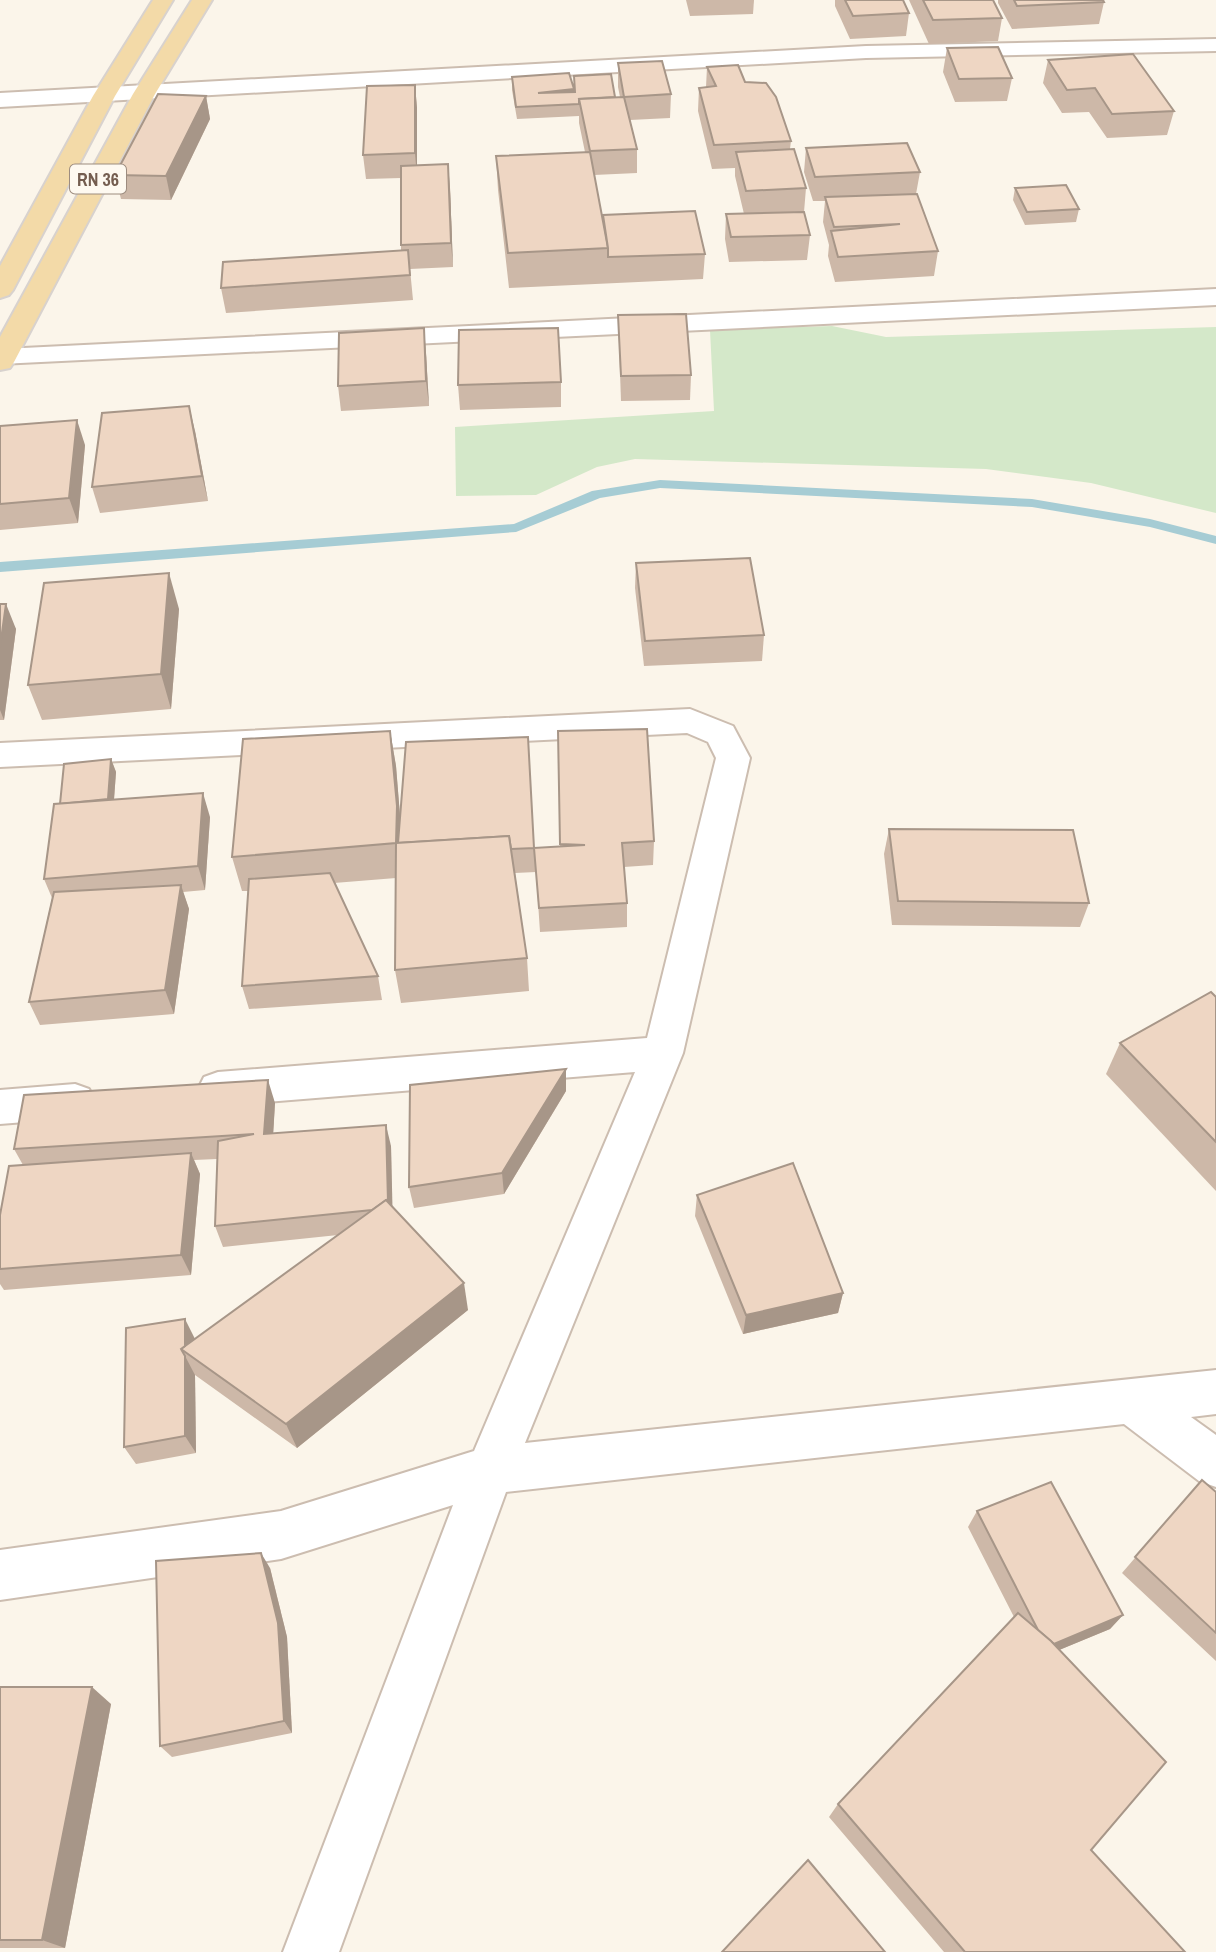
<svg xmlns="http://www.w3.org/2000/svg" width="1216" height="1952" font-family="'Archivo Narrow',sans-serif">
  <style>
    .green { fill: #d4e8c9 }
    .lines { fill: none; stroke-linecap: round; stroke-linejoin: round }
    .stream { fill: #a6ccd4; fill-rule: evenodd }
    .minor-casing { stroke: #ccbdb0; stroke-width: 4 }
    .primary-casing { stroke: #d8d2ce; stroke-width: 4 }
    .minor { fill: #fff; fill-rule: evenodd }
    .primary { fill: #f3daa8; fill-rule: evenodd }
    .wall { fill: #cdb8a8 }
    .shaded-wall { fill: #a79688 }
    .building { fill: #eed6c3; stroke: #a79688; stroke-width: 2 }
    .labels { text-anchor: middle; dominant-baseline: central; stroke-width: 6; stroke-linejoin: round; paint-order: stroke }
    .shield { fill: #fef9f0; stroke: #9d8c7f; stroke-width: 2 }
    .shield-label { font-size: 18px; font-weight: bold; fill: #745d4f }
  </style>
  <rect width="100%" height="100%" fill="#fbf5ea"/>
  <path class="green" d="M832,326L886,337L1216,327V513L1091,483L986,469L635,459L597,467L536,495L456,496L455,427L714,411L710,330Z"/>
  <g class="lines">
    <path class="stream" d="M660,480L1032,499L1150,519L1216,536V544L1150,527L1032,507L660,488L600,498L516,532L0,572V562L514,524L592,491Z"/>
    <g class="minor-casing">
      <g id="minor">
        <path d="M1216,39V51L866,58L0,107V93L866,46Z"/>
        <path d="M1216,289V305L0,364V350L3,349Z"/>
        <path d="M690,709L733,726L750,758L683,1053L525,1443L1216,1370V1414L1191,1417L1216,1435V1487L1199,1481L1124,1424L506,1492L339,1952H283L453,1505L281,1559L0,1600V1550L281,1511L474,1451L635,1072L218,1106L204,1101L198,1089L204,1077L218,1072L647,1038L716,758L708,742L687,733L0,767V743Z"/>
        <path d="M75,1084L89,1089L95,1101L89,1113L75,1118L0,1124V1090Z"/>
      </g>
    </g>
    <g class="primary-casing">
      <g id="primary">
        <path d="M153,0H173L115,96L13,290L9,295L0,298V266L93,96Z"/>
        <path d="M192,0H212L155,94L14,362L10,368L0,370V337L133,94Z"/>
      </g>
    </g>
    <use href="#minor" class="minor"/>
    <use href="#primary" class="primary"/>
  </g>
  <g class="wall">
    <path d="M686,0H754L753,14L690,16Z"/>
    <path d="M835,0H903L909,13L906,36L850,39L835,6Z"/>
    <path d="M909,0H993L1002,18L998,41L929,44Z"/>
    <path d="M998,0H1103L1104,2L1099,24L1012,29L998,3Z"/>
    <path d="M947,48L1012,78L1007,101L955,102L943,72Z"/>
    <path d="M1048,60L1174,111L1167,135L1107,138L1089,112L1062,113L1043,83Z"/>
    <path d="M618,63L671,94L670,118L630,120L637,149V173L594,175L603,223V215L705,254L703,279L509,288L498,190L496,156L585,152L579,123V116L517,119L512,90V77L574,88V76L615,97H620L618,87Z"/>
    <path d="M707,67L745,82L791,141L790,149L806,188L804,212L810,235L807,260L729,262L725,239L726,214H744L735,176V168L712,169L698,111L699,88L706,87Z"/>
    <path d="M415,85L417,108V165L450,188L453,267L410,269L413,300L226,313L221,288L401,250V178L366,179L363,155Z"/>
    <path d="M206,96L210,119L171,200L121,199L115,175Z"/>
    <path d="M806,148L920,172L916,194L938,251L934,276L835,282L828,256L829,245L823,222L825,201H813L804,172Z"/>
    <path d="M1015,188L1079,209L1076,222L1025,225L1013,200Z"/>
    <path d="M618,315L691,375L690,400L621,401Z"/>
    <path d="M426,353L429,406L341,411L338,386Z"/>
    <path d="M561,382V407L460,410L458,385Z"/>
    <path d="M0,429L85,445L78,523L0,530Z"/>
    <path d="M195,431L208,501L100,513L92,487Z"/>
    <path d="M636,563L764,635L762,661L644,666L635,588Z"/>
    <path d="M0,604L16,629L4,720H0Z"/>
    <path d="M179,609L171,709L42,720L28,685Z"/>
    <path d="M390,731L396,766L400,817L534,848L560,846L558,731L654,841L653,865L624,867L627,903V927L540,932L536,872L515,873L527,958L529,991L401,1003L395,970L396,878L334,883L378,976L382,1000L249,1009L242,986L248,891H242L232,857Z"/>
    <path d="M111,759L116,772L114,800L210,817L205,890L183,892L189,909L174,1014L40,1025L29,1002L52,898L44,879L60,804Z"/>
    <path d="M889,829L1089,903L1080,927L892,925L884,854Z"/>
    <path d="M1216,997V1191L1106,1074L1120,1043Z"/>
    <path d="M566,1069V1091L504,1194L414,1208L409,1187Z"/>
    <path d="M275,1103L273,1133L391,1146L392,1206L468,1310L297,1448L195,1375L196,1453L136,1464L124,1447L126,1328L195,1339L338,1235L223,1247L215,1226L217,1159L194,1160L200,1174L191,1275L4,1290L0,1284V1215L23,1165L14,1149Z"/>
    <path d="M697,1195L843,1293L838,1313L743,1334L695,1216Z"/>
    <path d="M1202,1480L1216,1492V1661L1122,1573Z"/>
    <path d="M977,1511L1123,1615L1110,1629L1059,1650L1091,1850L1185,1952H944L829,1817L838,1804L1014,1617L968,1527Z"/>
    <path d="M270,1568L287,1637L292,1733L172,1757L160,1746Z"/>
    <path d="M0,1687L111,1704L65,1948H0Z"/>
  </g>
  <g class="shaded-wall">
    <path d="M415,85L417,108V177L415,153Z"/>
    <path d="M574,89V101L538,93Z"/>
    <path d="M206,96L210,119L171,200L166,176Z"/>
    <path d="M448,164L450,188L453,267L451,243Z"/>
    <path d="M424,328L426,353L429,406L426,381Z"/>
    <path d="M189,406L195,431L208,501L202,476Z"/>
    <path d="M77,420L85,445L78,523L69,498Z"/>
    <path d="M169,573L179,609L171,709L161,674Z"/>
    <path d="M6,604L16,629L4,720L0,710V647Z"/>
    <path d="M390,731L396,766L402,840V853L396,843Z"/>
    <path d="M111,759L116,772L113,812L64,829Z"/>
    <path d="M203,793L210,817L205,890L198,866Z"/>
    <path d="M181,885L189,909L174,1014L165,990Z"/>
    <path d="M566,1069V1091L504,1194L502,1173Z"/>
    <path d="M268,1080L275,1103L272,1155L264,1134Z"/>
    <path d="M386,1125L391,1146L393,1229L388,1208Z"/>
    <path d="M191,1153L200,1174L191,1275L181,1255Z"/>
    <path d="M464,1283L468,1310L297,1448L286,1424Z"/>
    <path d="M843,1293L838,1313L743,1334L746,1315Z"/>
    <path d="M185,1319L195,1339L185,1352Z"/>
    <path d="M185,1356L195,1375L196,1453L185,1436Z"/>
    <path d="M261,1553L270,1568L287,1637L292,1733L284,1721Z"/>
    <path d="M1123,1615L1110,1629L1035,1660L1047,1647Z"/>
    <path d="M92,1687L111,1704L65,1948L42,1940Z"/>
  </g>
  <g class="building">
    <path d="M845,0H903L909,13L853,16Z"/>
    <path d="M923,0H993L1002,18L933,20Z"/>
    <path d="M1014,0H1103L1104,2L1017,6Z"/>
    <path d="M998,47L1012,78L959,79L947,48Z"/>
    <path d="M1133,54L1174,111L1112,114L1095,88L1067,90L1048,60Z"/>
    <path d="M662,61L671,94L624,97L618,63Z"/>
    <path d="M738,65L745,82L766,83L776,97L791,141L714,145L699,88L716,86L707,67Z"/>
    <path d="M569,73L574,89L538,93L575,92L574,76L611,74L615,97L579,99V104L516,107L512,77Z"/>
    <path d="M415,85V153L363,155L367,86Z"/>
    <path d="M158,94L206,96L166,176L115,175Z"/>
    <path d="M624,97L637,149L590,151L579,99Z"/>
    <path d="M907,143L920,172L815,177L806,148Z"/>
    <path d="M794,149L806,188L746,191L736,152Z"/>
    <path d="M590,152L608,248L508,253L496,156Z"/>
    <path d="M448,164L451,243L401,245V166Z"/>
    <path d="M1066,185L1079,209L1027,212L1015,188Z"/>
    <path d="M917,194L938,251L838,257L831,231L900,224L834,227L825,197Z"/>
    <path d="M695,211L705,254L608,257V248L603,215Z"/>
    <path d="M804,212L810,235L731,237L726,214Z"/>
    <path d="M408,250L410,275L221,288L223,262Z"/>
    <path d="M686,314L691,375L621,376L618,315Z"/>
    <path d="M424,328L426,381L338,386L339,333Z"/>
    <path d="M558,328L561,382L458,385L459,330Z"/>
    <path d="M189,406L202,476L92,487L102,413Z"/>
    <path d="M77,420L69,498L0,504V426Z"/>
    <path d="M750,558L764,635L645,641L636,563Z"/>
    <path d="M169,573L161,674L28,685L44,583Z"/>
    <path d="M0,604H6L0,647Z"/>
    <path d="M647,729L654,841L622,843L627,903L539,908L534,848L511,849L509,836L398,843L406,742L528,737L534,848L585,845L560,844L558,731Z"/>
    <path d="M390,731L397,806L396,843L232,857L243,739Z"/>
    <path d="M111,759L108,799L60,804L64,764Z"/>
    <path d="M203,793L198,866L44,879L54,804Z"/>
    <path d="M889,829L1073,830L1089,903L898,901Z"/>
    <path d="M509,836L527,958L395,970L396,843Z"/>
    <path d="M330,873L378,976L242,986L249,879Z"/>
    <path d="M181,885L165,990L29,1002L54,892Z"/>
    <path d="M1211,992L1216,997V1142L1120,1043Z"/>
    <path d="M566,1069L502,1173L409,1187L410,1085Z"/>
    <path d="M268,1080L264,1134L386,1125L388,1202L386,1200L372,1210L215,1226L218,1141L254,1134L14,1149L24,1095Z"/>
    <path d="M191,1153L181,1255L0,1269V1215L9,1166Z"/>
    <path d="M793,1163L843,1293L746,1315L697,1195Z"/>
    <path d="M386,1200L464,1283L286,1424L181,1349Z"/>
    <path d="M185,1319V1346L181,1349L185,1356V1436L124,1447L126,1328Z"/>
    <path d="M1202,1480L1216,1492V1633L1135,1557Z"/>
    <path d="M1051,1482L1123,1615L1054,1644L1038,1630L977,1511Z"/>
    <path d="M261,1553L278,1623L284,1721L160,1746L156,1561Z"/>
    <path d="M1018,1613L1051,1641L1166,1762L1091,1850L1185,1952H965L838,1804Z"/>
    <path d="M0,1687H92L42,1940H0Z"/>
    <path d="M808,1860L885,1952H722Z"/>
  </g>
  <g class="labels">
    <rect class="shield" x="70" y="164.5" width="56" height="29" rx="5"/>
    <g class="shield-label">
      <text x="98" y="179">RN 36</text>
    </g>
  </g>
</svg>
